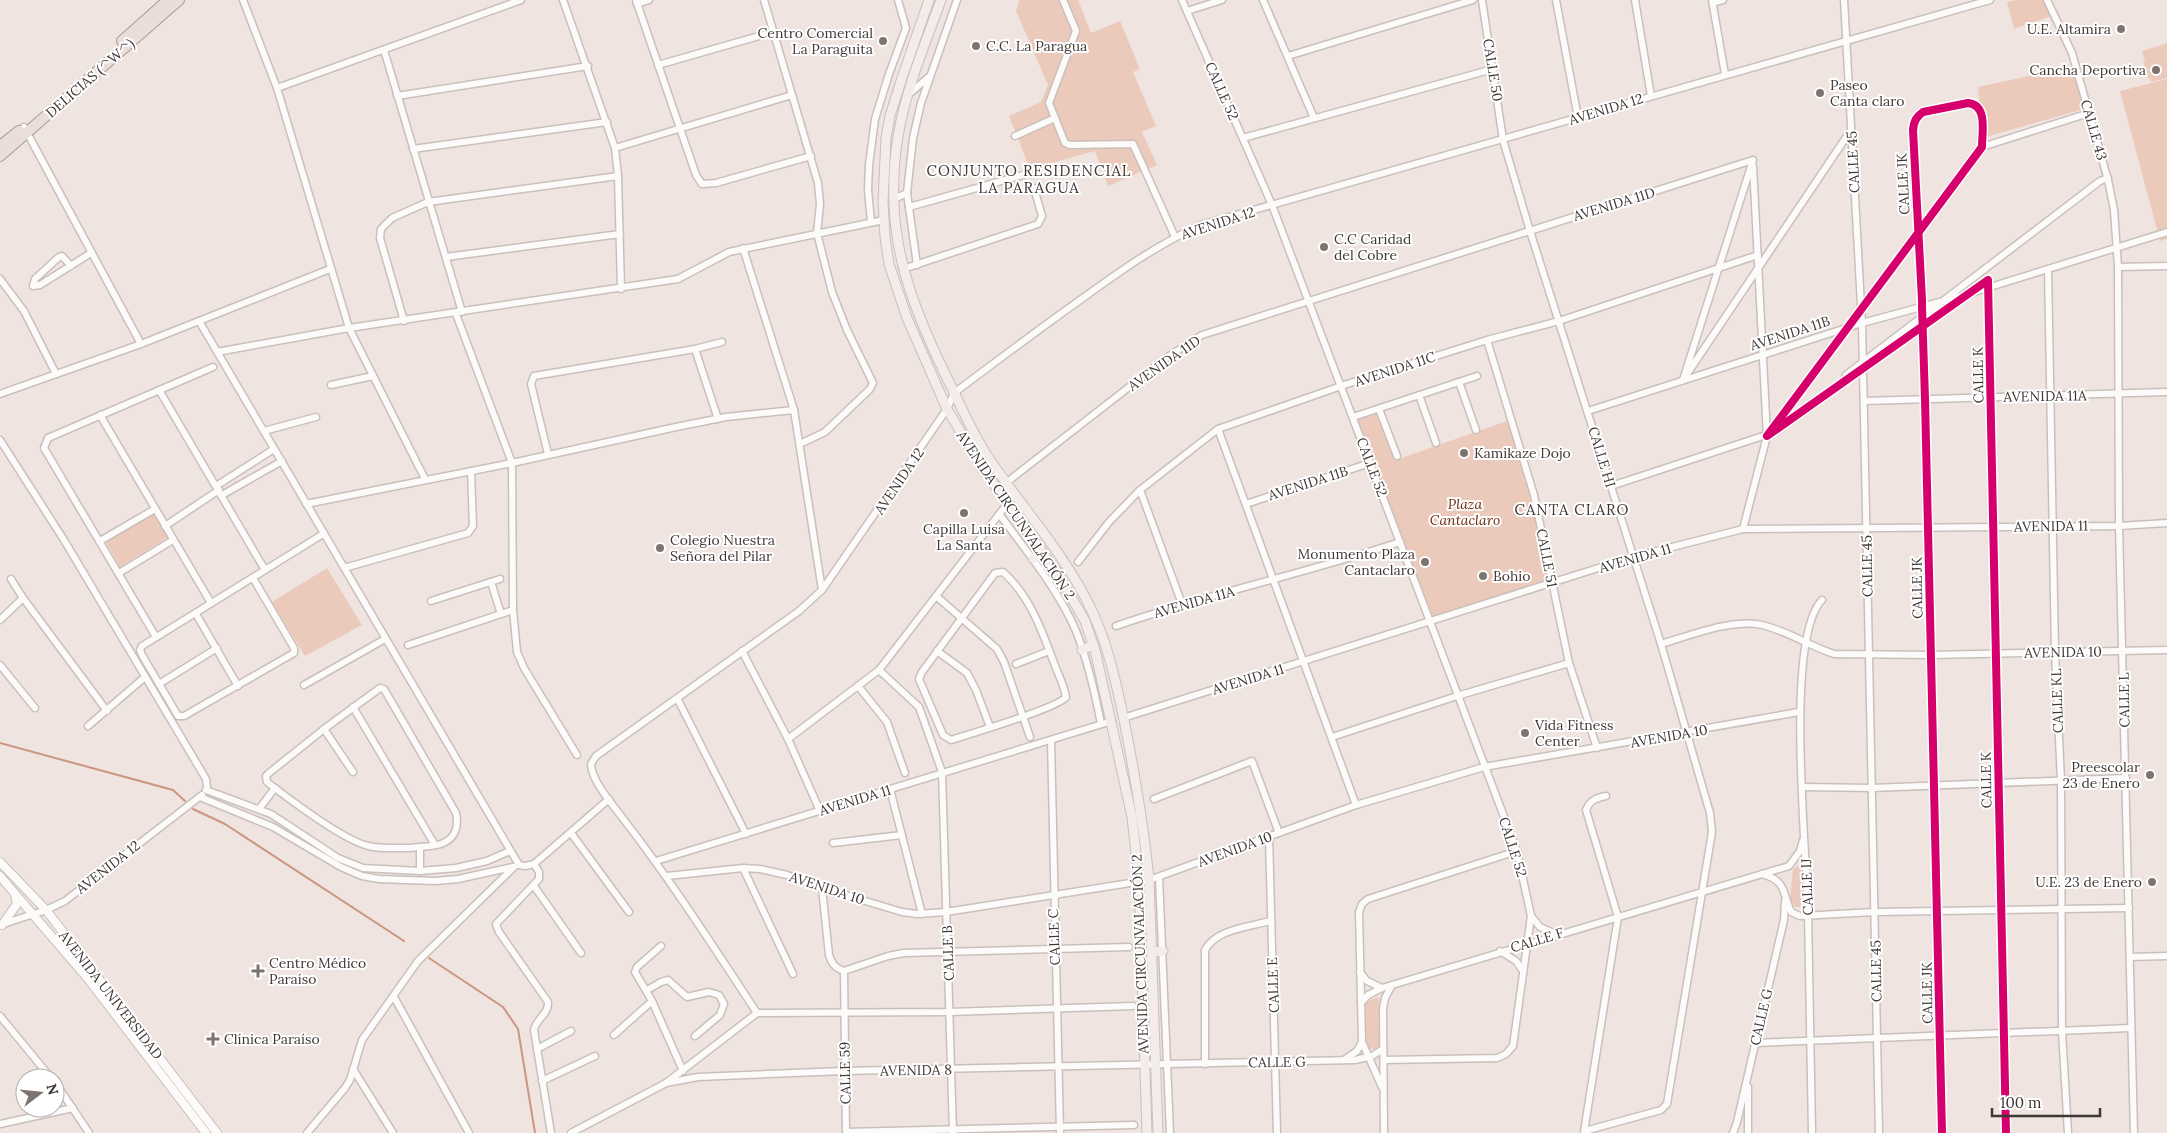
<svg xmlns="http://www.w3.org/2000/svg" width="2167" height="1133" font-family="Lora,serif">
  <style>
    .green { fill: #ebcabc }
    .lines { fill: none; stroke-linecap: round; stroke-linejoin: round }
    .stream { stroke: #cb9680; stroke-width: 2 }
    .minor-casing { stroke: #c9c0bc; stroke-width: 9 }
    .tertiary-casing { stroke: #c9c0bc; stroke-width: 10 }
    .secondary-casing { stroke: #c9c0bc; stroke-width: 11 }
    .primary-casing { stroke: #af9a90; stroke-width: 12 }
    .minor { stroke: #fdfbfa; stroke-width: 6 }
    .tertiary { stroke: #fdfbfa; stroke-width: 8 }
    .secondary { stroke: #f3ecea; stroke-width: 9 }
    .primary { stroke: #e9ded9; stroke-width: 10 }
    .cycleway-casing { stroke: #fff; stroke-width: 11 }
    .cycleway { stroke: #d6006c; stroke-width: 8 }
    .poi-dot { fill: #7d7470; stroke: #fff; stroke-width: 2 }
    .labels { text-anchor: middle; dominant-baseline: central; stroke-width: 4; stroke-linejoin: round; paint-order: stroke }
    .poi-label { font-size: 14px; fill: #3f3734; stroke: #fff; text-anchor: start }
    .street-label { font-size: 14px; fill: #3f3734; stroke: #fff }
    .park-label { font-size: 14px; font-style: italic; fill: #6d2a0a; stroke: #fff }
    .neighbourhood-label { font-size: 15px; letter-spacing: 1px; fill: #3f3734; stroke: #fff }
  </style>
  <rect width="100%" height="100%" fill="#efe4df"/>
  <g class="green">
    <path d="M1019,0H1078L1091,33L1120,21L1140,69L1133,72L1156,126L1142,132L1157,165L1108,186L1095,151L1030,169L1009,116L1041,102L1048,85L1016,11Z"/>
    <path d="M2016,0H2044L2052,16L2014,29L2007,2Z"/>
    <path d="M2167,43V78L2151,82L2150,78L2148,79L2143,62L2145,61L2142,51Z"/>
    <path d="M2075,66L2087,108L1982,138L1978,87Z"/>
    <path d="M2167,79V239L2160,241L2120,91Z"/>
    <path d="M1379,410L1396,460L1510,420L1533,496L1550,582L1430,619L1355,418Z"/>
    <path d="M154,513L168,537L120,567L106,542Z"/>
    <path d="M327,568L362,625L305,656L272,602Z"/>
    <path d="M1801,864V907H1795L1790,898L1793,869Z"/>
    <path d="M1379,997L1380,1050L1366,1048L1364,1002Z"/>
  </g>
  <g class="lines">
    <g class="stream">
      <path d="M0,743L173,790L185,801"/>
      <path d="M193,809L225,824L404,941"/>
      <path d="M429,958L503,1007L518,1029L535,1133"/>
    </g>
    <g class="minor-casing">
      <g id="minor">
        <path d="M243,0L277,88L349,328L425,479"/>
        <path d="M563,0L615,148L618,176L621,289"/>
        <path d="M636,0L696,175L702,184L716,183L811,156"/>
        <path d="M764,0L818,183L820,204L817,233L832,292L847,330L873,383L870,389L825,432L800,444"/>
        <path d="M1063,0L1076,31L1049,103L1065,143L1070,145L1133,144L1175,237"/>
        <path d="M1182,0L1272,205L1517,851L1531,916L1513,1046L1506,1054L1497,1058L1384,1060"/>
        <path d="M1263,0L1314,118"/>
        <path d="M1482,0L1503,140L1530,231L1661,644L1710,813L1712,832L1667,1104L1661,1110L1585,1131"/>
        <path d="M1556,0L1578,118"/>
        <path d="M1635,0L1651,96"/>
        <path d="M1712,0L1725,74"/>
        <path d="M1844,0L1862,323L1879,1133"/>
        <path d="M2047,0L2072,53L2108,180L2114,210L2118,267L2119,526L2134,1133"/>
        <path d="M1713,3L1723,0"/>
        <path d="M637,4L649,0"/>
        <path d="M1187,11L1222,0"/>
        <path d="M384,50L462,312"/>
        <path d="M1288,56L1473,0"/>
        <path d="M658,65L773,32"/>
        <path d="M277,88L521,0"/>
        <path d="M909,94L930,76"/>
        <path d="M397,96L588,66"/>
        <path d="M24,127L141,344"/>
        <path d="M1015,136L1055,118"/>
        <path d="M1243,138L1493,69"/>
        <path d="M1982,147L2089,113"/>
        <path d="M615,148L792,95"/>
        <path d="M413,149L607,122"/>
        <path d="M907,193L917,265"/>
        <path d="M894,199L907,193L913,138L921,103L957,0"/>
        <path d="M909,207L1023,175"/>
        <path d="M871,222L868,190L869,165L875,119L889,74L906,28L898,0"/>
        <path d="M743,248L794,410L822,590"/>
        <path d="M446,257L620,234"/>
        <path d="M71,266L62,256L59,257L35,279L33,286L40,285L91,253"/>
        <path d="M2118,267L2167,266"/>
        <path d="M903,269L1038,224L1042,216L1034,188"/>
        <path d="M2048,269L2055,653L2061,781L2062,1031L2068,1133"/>
        <path d="M0,279L24,311L56,374"/>
        <path d="M1974,292L2167,232"/>
        <path d="M456,314L512,463L513,610L517,652L524,668L577,755"/>
        <path d="M199,321L519,865L525,866L534,864L609,799"/>
        <path d="M404,321L380,238L381,229L392,218L428,202L618,176"/>
        <path d="M1487,340L1534,495L1569,663L1597,748"/>
        <path d="M695,349L718,419"/>
        <path d="M217,352L349,328L678,279L729,252L884,220"/>
        <path d="M1846,375L2100,181L2108,178"/>
        <path d="M1459,382L1476,430"/>
        <path d="M331,385L373,376"/>
        <path d="M159,390L265,570L142,646L140,650L142,655L178,716H184L294,653V648L253,578"/>
        <path d="M0,394L141,344L330,269"/>
        <path d="M1419,395L1436,443"/>
        <path d="M1864,401L2167,392"/>
        <path d="M1379,409L1397,456"/>
        <path d="M1588,411L1862,323L1962,296"/>
        <path d="M100,415L211,603"/>
        <path d="M1353,417L1477,376"/>
        <path d="M1218,429L1356,805"/>
        <path d="M264,431L316,417"/>
        <path d="M0,440L64,540L206,779L207,787L206,790"/>
        <path d="M548,454L531,384L534,376L695,349L722,342"/>
        <path d="M1007,482L1169,356L1202,335L1753,160L1683,380L1851,130"/>
        <path d="M216,486L274,449"/>
        <path d="M1611,486L1769,434"/>
        <path d="M1140,490L1182,604"/>
        <path d="M222,495L282,461"/>
        <path d="M306,504L512,463L676,427L726,417L794,410"/>
        <path d="M1246,504L1370,463"/>
        <path d="M1000,515C1027,552 1058,589 1076,631C1088,661 1095,693 1101,724"/>
        <path d="M165,526L219,490"/>
        <path d="M1743,529L1767,436L1753,166"/>
        <path d="M100,541L155,509"/>
        <path d="M1078,562L1109,522L1140,490L1218,429L1347,384L1487,340L1559,321L1758,255"/>
        <path d="M344,568L468,533L473,526L471,471"/>
        <path d="M265,570L323,534"/>
        <path d="M1003,572C1030,596 1042,631 1054,663C1058,674 1064,685 1066,697C1058,708 970,734 951,740L943,735L919,679L922,672L995,573Z"/>
        <path d="M119,573L173,540"/>
        <path d="M11,579L23,598"/>
        <path d="M491,582L501,614"/>
        <path d="M936,596L997,649L1004,662L1030,737"/>
        <path d="M431,601L500,579"/>
        <path d="M196,614L238,686"/>
        <path d="M0,620L23,598L107,711"/>
        <path d="M1116,626C1209,594 1306,573 1400,542"/>
        <path d="M156,637L44,448L48,438L213,367"/>
        <path d="M1661,644C1689,636 1733,618 1762,625C1788,631 1809,646 1834,654L1932,655L2167,650"/>
        <path d="M408,645L513,610"/>
        <path d="M742,651L788,739L820,811"/>
        <path d="M937,651L967,673L976,690L990,727"/>
        <path d="M1016,664L1049,651"/>
        <path d="M0,665L35,708"/>
        <path d="M879,670L919,707L942,772L953,1133"/>
        <path d="M159,684L217,648"/>
        <path d="M304,685L385,639"/>
        <path d="M858,686L887,722L905,773"/>
        <path d="M380,688L384,689L456,813C459,827 455,839 441,844C431,847 420,847 410,848C396,848 381,849 368,846C342,839 289,799 267,782L266,776L269,773L324,729Z"/>
        <path d="M677,698L746,834"/>
        <path d="M353,707L435,845"/>
        <path d="M1123,718L1633,557L1743,529L2119,526L2167,523"/>
        <path d="M88,726L145,677"/>
        <path d="M324,729L353,772"/>
        <path d="M1332,737L1457,696L1569,663"/>
        <path d="M788,739L879,670L1007,504"/>
        <path d="M1051,740L1060,1133"/>
        <path d="M1803,787L1872,788L2126,778"/>
        <path d="M890,789L922,914"/>
        <path d="M206,790L271,814L338,858L363,868L420,871L456,868L487,861L510,851"/>
        <path d="M200,797L273,827L341,867L362,876L379,879L436,881L458,879L513,867"/>
        <path d="M1154,799L1252,761L1279,833"/>
        <path d="M259,809L275,788"/>
        <path d="M571,833L629,912"/>
        <path d="M1269,837L1277,1133"/>
        <path d="M833,843L902,835"/>
        <path d="M656,861L1112,721"/>
        <path d="M534,864L539,872V879L496,924L499,932L548,1002C549,1014 536,1019 534,1030L551,1133"/>
        <path d="M743,868L793,974"/>
        <path d="M420,871V847"/>
        <path d="M1762,874C1787,881 1782,892 1791,912L1800,916L1875,912L2129,908"/>
        <path d="M667,876L743,868L760,869L787,875L822,888L902,912L917,914L946,912L1149,880L1356,805L1484,767L1799,712"/>
        <path d="M1159,877L1170,1133"/>
        <path d="M534,886L581,953"/>
        <path d="M822,888L829,955C832,964 835,968 844,971L888,956L904,953L1129,947"/>
        <path d="M1531,916L1540,927L1556,934"/>
        <path d="M0,925L46,910L65,901L202,795"/>
        <path d="M661,946L637,967L635,972L652,1001L683,1071"/>
        <path d="M1500,951L1516,961L1523,971"/>
        <path d="M2130,957L2167,956"/>
        <path d="M844,971L846,1133"/>
        <path d="M1360,972L1367,981L1382,988"/>
        <path d="M647,990L661,982L668,980L687,997L709,992L719,995L724,1004L720,1015L695,1036"/>
        <path d="M394,997L469,1133"/>
        <path d="M1361,1003L1368,995L1382,988L1789,866L1800,851L1803,840"/>
        <path d="M757,1013C713,946 670,879 621,816C612,804 591,780 591,764L596,756L799,611L822,590L947,409L954,393C990,366 1026,339 1062,313C1107,281 1151,247 1201,225L1990,0"/>
        <path d="M757,1013L949,1012L1133,1006"/>
        <path d="M0,1016L51,1078"/>
        <path d="M614,1035L652,1001"/>
        <path d="M1362,1042L1382,1087"/>
        <path d="M1755,1043L2131,1028"/>
        <path d="M537,1049L571,1031"/>
        <path d="M1344,1060L1357,1051L1362,1042L1359,912L1362,904L1368,899L1517,851"/>
        <path d="M1205,1064V950C1216,929 1249,927 1270,921"/>
        <path d="M353,1069L393,1133"/>
        <path d="M542,1081L595,1056"/>
        <path d="M55,1082L89,1133"/>
        <path d="M666,1083L698,1077L844,1071L1355,1060L1372,1056L1383,1049"/>
        <path d="M0,1124L73,1108"/>
        <path d="M846,1132L1134,1125"/>
        <path d="M1584,1132L1618,917L1586,810C1590,800 1596,798 1606,796"/>
        <path d="M307,1133L345,1088L350,1080L362,1040L418,961L514,867"/>
        <path d="M571,1133L666,1083L757,1013"/>
        <path d="M1384,1133L1383,1009L1385,998L1392,985"/>
        <path d="M1733,1133L1737,1122L1784,920L1785,901"/>
        <path d="M1748,1133V1087"/>
        <path d="M1812,1133C1811,1060 1810,987 1808,913C1807,852 1784,640 1822,600"/>
        <path d="M1942,1133L1925,399L1922,307V300L1913,130C1914,121 1916,117 1923,112L1968,103C1988,105 1982,132 1982,147L1767,436L1988,280L2006,1133"/>
      </g>
    </g>
    <g class="tertiary-casing">
      <g id="tertiary">
        <path d="M0,862L46,910L217,1133"/>
        <path d="M0,876L89,980L206,1133"/>
        <path d="M2,925L17,904L15,894"/>
      </g>
    </g>
    <g class="secondary-casing">
      <g id="secondary">
        <path d="M929,0L902,78L890,116L886,138L883,201L885,237L889,264L907,318L947,409L981,466L1056,571L1085,621L1095,650L1132,817L1139,881L1147,1133"/>
        <path d="M941,0C925,44 906,89 898,136C883,230 907,295 947,378C960,404 971,430 986,454C1021,507 1065,553 1092,611C1109,647 1117,687 1125,725C1135,776 1144,828 1149,880L1158,1133"/>
        <path d="M1033,559L1041,550"/>
        <path d="M1082,650L1093,645"/>
        <path d="M1152,952L1163,951"/>
      </g>
    </g>
    <g class="primary-casing">
      <g id="primary">
        <path d="M122,41L168,0"/>
        <path d="M0,146L19,131"/>
        <path d="M0,156L179,0"/>
      </g>
    </g>
    <use href="#minor" class="minor"/>
    <use href="#tertiary" class="tertiary"/>
    <use href="#secondary" class="secondary"/>
    <use href="#primary" class="primary"/>
    <g class="cycleway-casing">
      <path id="cycleway" d="M1942,1133L1925,399L1922,307V300L1913,130C1914,121 1916,117 1923,112L1968,103C1988,105 1982,132 1982,147L1767,436L1988,280L2006,1133"/>
    </g>
    <use href="#cycleway" class="cycleway"/>
  </g>
  <g class="poi-dot">
    <circle cx="2121" cy="29" r="5"/>
    <circle cx="883" cy="41" r="5"/>
    <circle cx="976" cy="46" r="5"/>
    <circle cx="2156" cy="70" r="5"/>
    <circle cx="1820" cy="93" r="5"/>
    <circle cx="1324" cy="247" r="5"/>
    <circle cx="1464" cy="453" r="5"/>
    <circle cx="964" cy="513" r="5"/>
    <circle cx="660" cy="548" r="5"/>
    <circle cx="1425" cy="562" r="5"/>
    <circle cx="1483" cy="576" r="5"/>
    <circle cx="1525" cy="733" r="5"/>
    <circle cx="2150" cy="775" r="5"/>
    <circle cx="2152" cy="882" r="5"/>
    <path d="M255.5 963.5h5v5h5v5h-5v5h-5v-5h-5v-5h5z"/>
    <path d="M210.5 1031.5h5v5h5v5h-5v5h-5v-5h-5v-5h5z"/>
  </g>
  <g class="labels">
    <g class="poi-label">
      <text x="2111" y="29" text-anchor="end">U.E. Altamira</text>
      <text x="873" y="33" text-anchor="end">Centro Comercial<tspan x="873" dy="16">La Paraguita</tspan></text>
      <text x="986" y="46">C.C. La Paragua</text>
      <text x="2146" y="70" text-anchor="end">Cancha Deportiva</text>
      <text x="1830" y="85">Paseo<tspan x="1830" dy="16">Canta claro</tspan></text>
      <text x="1334" y="239">C.C Caridad<tspan x="1334" dy="16">del Cobre</tspan></text>
      <text x="1474" y="453">Kamikaze Dojo</text>
      <text x="964" y="529" text-anchor="middle">Capilla Luisa<tspan x="964" dy="16">La Santa</tspan></text>
      <text x="670" y="540">Colegio Nuestra<tspan x="670" dy="16">Señora del Pilar</tspan></text>
      <text x="1415" y="554" text-anchor="end">Monumento Plaza<tspan x="1415" dy="16">Cantaclaro</tspan></text>
      <text x="1493" y="576">Bohio</text>
      <text x="1535" y="725">Vida Fitness<tspan x="1535" dy="16">Center</tspan></text>
      <text x="2140" y="767" text-anchor="end">Preescolar<tspan x="2140" dy="16">23 de Enero</tspan></text>
      <text x="2142" y="882" text-anchor="end">U.E. 23 de Enero</text>
      <text x="269" y="963">Centro Médico<tspan x="269" dy="16">Paraíso</tspan></text>
      <text x="224" y="1039">Clínica Paraíso</text>
    </g>
    <g class="street-label">
      <text transform="translate(1493 70) rotate(81)">CALLE 50</text>
      <text transform="translate(90 78) rotate(-41)">DELICIAS (^W^)</text>
      <text transform="translate(1222 91) rotate(66)">CALLE 52</text>
      <text transform="translate(1606 109) rotate(-17)">AVENIDA 12</text>
      <text transform="translate(2094 130) rotate(74)">CALLE 43</text>
      <text transform="translate(1853 162) rotate(-93)">CALLE 45</text>
      <text transform="translate(1903 184) rotate(-93)">CALLE JK</text>
      <text transform="translate(1614 204) rotate(-17)">AVENIDA 11D</text>
      <text transform="translate(1218 223) rotate(-18)">AVENIDA 12</text>
      <text transform="translate(1790 333) rotate(-18)">AVENIDA 11B</text>
      <text transform="translate(1164 363) rotate(-35)">AVENIDA 11D</text>
      <text transform="translate(1395 369) rotate(-18)">AVENIDA 11C</text>
      <text transform="translate(1978 375) rotate(-91)">CALLE K</text>
      <text transform="translate(2045 396) rotate(-1)">AVENIDA 11A</text>
      <text transform="translate(1602 457) rotate(73)">CALLE HI</text>
      <text transform="translate(1372 467) rotate(69)">CALLE 52</text>
      <text transform="translate(899 481) rotate(-56)">AVENIDA 12</text>
      <text transform="translate(1308 483) rotate(-18)">AVENIDA 11B</text>
      <text transform="translate(1016 515) rotate(56)">AVENIDA CIRCUNVALACIÓN 2</text>
      <text transform="translate(2051 526) rotate(-1)">AVENIDA 11</text>
      <text transform="translate(1547 558) rotate(79)">CALLE 51</text>
      <text transform="translate(1635 558) rotate(-16)">AVENIDA 11</text>
      <text transform="translate(1867 566) rotate(-91)">CALLE 45</text>
      <text transform="translate(1917 588) rotate(-91)">CALLE JK</text>
      <text transform="translate(1194 602) rotate(-16)">AVENIDA 11A</text>
      <text transform="translate(2063 652) rotate(-1)">AVENIDA 10</text>
      <text transform="translate(1248 679) rotate(-17)">AVENIDA 11</text>
      <text transform="translate(2124 700) rotate(-91)">CALLE L</text>
      <text transform="translate(2057 701) rotate(-92)">CALLE KL</text>
      <text transform="translate(1669 736) rotate(-10)">AVENIDA 10</text>
      <text transform="translate(1986 780) rotate(-91)">CALLE K</text>
      <text transform="translate(855 800) rotate(-17)">AVENIDA 11</text>
      <text transform="translate(1513 847) rotate(72)">CALLE 52</text>
      <text transform="translate(1235 849) rotate(-20)">AVENIDA 10</text>
      <text transform="translate(108 867) rotate(-38)">AVENIDA 12</text>
      <text transform="translate(1807 887) rotate(-92)">CALLE IJ</text>
      <text transform="translate(827 888) rotate(18)">AVENIDA 10</text>
      <text transform="translate(1054 937) rotate(-92)">CALLE C</text>
      <text transform="translate(1537 940) rotate(-17)">CALLE F</text>
      <text transform="translate(948 953) rotate(-92)">CALLE B</text>
      <text transform="translate(1140 954) rotate(-92)">AVENIDA CIRCUNVALACIÓN 2</text>
      <text transform="translate(1876 971) rotate(-91)">CALLE 45</text>
      <text transform="translate(1273 985) rotate(-92)">CALLE E</text>
      <text transform="translate(1927 993) rotate(-91)">CALLE JK</text>
      <text transform="translate(111 995) rotate(52)">AVENIDA UNIVERSIDAD</text>
      <text transform="translate(1761 1017) rotate(-77)">CALLE G</text>
      <text transform="translate(1277 1062) rotate(-1)">CALLE G</text>
      <text transform="translate(916 1070) rotate(-1)">AVENIDA 8</text>
      <text transform="translate(845 1073) rotate(-91)">CALLE 59</text>
    </g>
    <g class="park-label">
      <text x="1465" y="504">Plaza<tspan x="1465" dy="16">Cantaclaro</tspan></text>
    </g>
    <g class="neighbourhood-label">
      <text x="1029" y="170">CONJUNTO RESIDENCIAL<tspan x="1029" dy="17">LA PARAGUA</tspan></text>
      <text x="1572" y="509">CANTA CLARO</text>
    </g>
  </g>
  <g transform="translate(40 1093) rotate(74)"><circle r="24" fill="#ffffff" stroke="#b2afae"/>
  <path d="M0-4L9 19L0 12L-9 19Z" fill="#7d7470"/>
  <text y="-8" font-size="14" font-weight="bold" text-anchor="middle" fill="#3f3734">N</text>
  </g>
  <path d="M1992 1108v8h108v-8" fill="none" stroke="#3f3734" stroke-width="2.5"/>
  <text x="2000" y="1108" font-size="15" fill="#3f3734" stroke="#ffffff" stroke-width="4" paint-order="stroke">100 m</text>
</svg>
